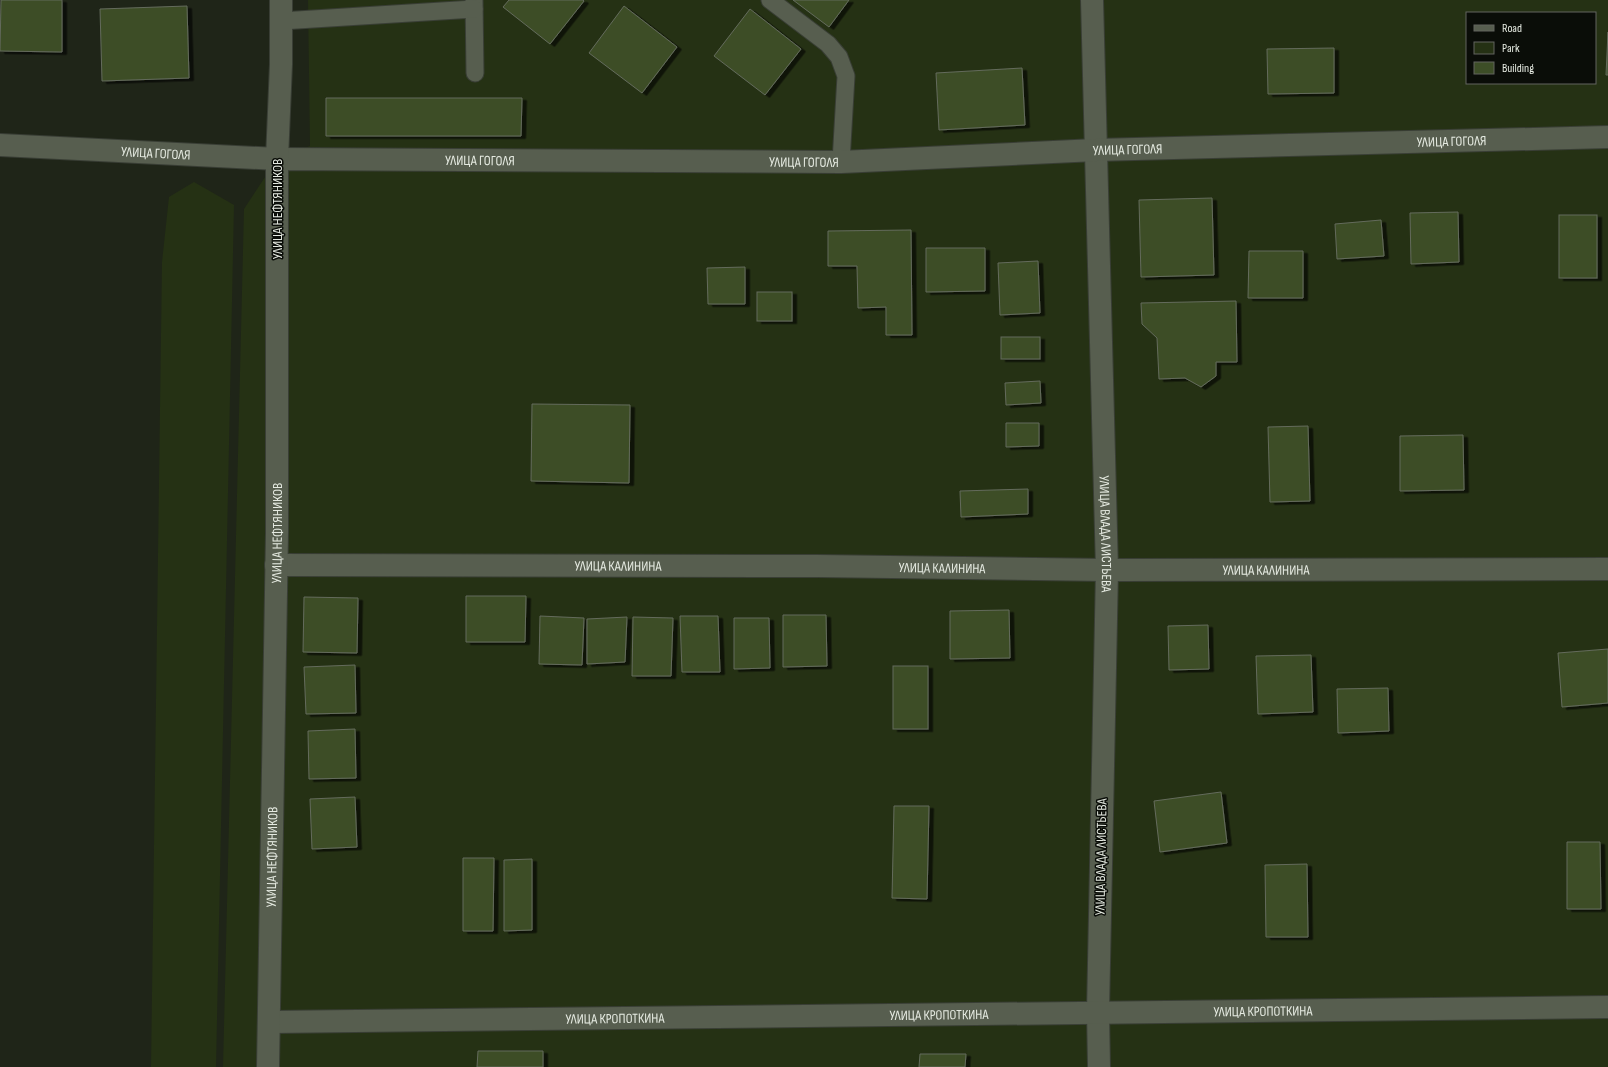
<svg xmlns="http://www.w3.org/2000/svg" width="1608" height="1067" font-family="'Sofia Sans Condensed',sans-serif">
  <style>
    .green { fill: #253114; fill-rule: evenodd }
    .building { fill: #3d4e27; stroke: #646b5c; filter: url(#shadow) }
    .lines { fill: none; stroke-linecap: round; stroke-linejoin: round }
    .service-casing { stroke: #393e35; stroke-width: 19 }
    .minor-casing { stroke: #393e35; stroke-width: 24 }
    .tertiary-casing { stroke: #393e35; stroke-width: 24 }
    .service { stroke: #575e4f; stroke-width: 17 }
    .minor { stroke: #575e4f; stroke-width: 22 }
    .tertiary { stroke: #575e4f; stroke-width: 22 }
    .labels { text-anchor: middle; dominant-baseline: central; stroke-width: 3; stroke-linejoin: round; paint-order: stroke }
    .street-label { font-size: 14px; fill: #e5eae1; stroke: #0a0d08 }
  </style>
  <defs>
    <filter id="shadow"><feDropShadow dx="4.5" dy="2.5" stdDeviation="0" flood-color="#0009"/></filter>
  </defs>
  <rect width="100%" height="100%" fill="#1f2518"/>
  <g class="green">
    <path d="M308,0H1608V1067H223L244,209L277,159L310,146ZM1467,13H1595V83H1467Z"/>
    <path d="M194,182L234,205L216,1067H151L162,262L169,197Z"/>
  </g>
  <g class="building">
    <path d="M1,0H62V52L0,51Z"/>
    <path d="M509,0H583L584,1L550,44L503,7Z"/>
    <path d="M793,0H849L829,27Z"/>
    <path d="M187,6L189,78L102,81L100,9Z"/>
    <path d="M624,6L677,47L642,93L589,53Z"/>
    <path d="M750,9L801,49L765,95L714,56Z"/>
    <path d="M1608,32V75H1606Z"/>
    <path d="M1334,48V93L1268,94L1267,49Z"/>
    <path d="M1022,68L1025,125L939,130L936,73Z"/>
    <path d="M326,98H522L521,136H326Z"/>
    <path d="M1212,198L1214,275L1141,277L1139,200Z"/>
    <path d="M1458,212L1459,262L1411,264L1410,213Z"/>
    <rect x="1559" y="215" width="38" height="63"/>
    <path d="M1381,220L1384,256L1337,259L1335,224Z"/>
    <path d="M911,230L912,335H886V307L858,308L857,266H828V231Z"/>
    <path d="M926,248H985V291L926,292Z"/>
    <path d="M1249,251H1303V298H1248Z"/>
    <path d="M1038,261L1040,313L1000,315L998,263Z"/>
    <path d="M745,267V304H708L707,268Z"/>
    <rect x="757" y="292" width="35" height="29"/>
    <path d="M1236,301L1237,362H1216V376L1201,387L1185,378L1159,379L1157,338L1142,324L1141,303Z"/>
    <rect x="1001" y="337" width="39" height="22"/>
    <path d="M1040,381L1041,403L1006,405L1005,383Z"/>
    <path d="M532,404L630,405L629,483L531,481Z"/>
    <path d="M1006,423H1039V446L1006,447Z"/>
    <path d="M1308,426L1310,501L1270,502L1268,427Z"/>
    <path d="M1463,435L1464,490L1400,491V436Z"/>
    <path d="M1028,489V514L961,517L960,491Z"/>
    <path d="M466,596H526L525,642H466Z"/>
    <path d="M304,597L358,598L357,653L303,652Z"/>
    <path d="M1009,610L1010,658L950,659V611Z"/>
    <path d="M783,615H826L827,666L783,667Z"/>
    <path d="M540,616L584,618L582,665L539,664Z"/>
    <path d="M680,616H718L720,672H682Z"/>
    <path d="M627,617L625,662L587,664V619Z"/>
    <path d="M633,617L673,618L671,676H632Z"/>
    <path d="M734,618H769L770,668L734,669Z"/>
    <path d="M1208,625L1209,669L1169,670L1168,626Z"/>
    <path d="M1608,649V703L1562,707L1558,653Z"/>
    <path d="M1311,655L1313,712L1258,714L1256,656Z"/>
    <path d="M355,665L356,713L306,714L304,667Z"/>
    <rect x="893" y="666" width="35" height="63"/>
    <path d="M1388,688L1389,731L1338,733L1337,689Z"/>
    <path d="M355,729L356,778L309,779L308,731Z"/>
    <path d="M1221,792L1227,843L1160,852L1154,801Z"/>
    <path d="M355,797L357,847L312,849L310,799Z"/>
    <path d="M894,806H929L927,899L892,898Z"/>
    <path d="M1567,842H1600L1601,909H1567Z"/>
    <path d="M463,858H494L493,931H463Z"/>
    <path d="M532,859V930L504,931V860Z"/>
    <path d="M1307,864L1308,937H1266L1265,865Z"/>
    <path d="M478,1051H543V1067H477Z"/>
    <path d="M920,1054H966L965,1067H919Z"/>
  </g>
  <g class="lines">
    <g class="service-casing">
      <g id="service">
        <path d="M474,0L475,73"/>
        <path d="M770,0L828,44L839,57L846,76L841,162"/>
        <path d="M281,21L474,9"/>
      </g>
    </g>
    <g class="minor-casing">
      <g id="minor">
        <path id="s1" d="M1092,0L1107,570L1098,1012L1099,1067"/>
        <path id="s2" d="M276,565L818,566L1107,570L1608,569"/>
        <path id="s3" d="M269,1022L1608,1007"/>
        <path id="s4" d="M268,1067L277,532V159L841,162L1096,150L1608,137"/>
      </g>
    </g>
    <g class="tertiary-casing">
      <g id="tertiary">
        <path id="s5" d="M0,145L277,159L281,64V0"/>
      </g>
    </g>
    <use href="#service" class="service"/>
    <use href="#minor" class="minor"/>
    <use href="#tertiary" class="tertiary"/>
  </g>
  <g class="labels">
    <g class="street-label">
      <text stroke="none"><textPath href="#s4" startOffset="2083">УЛИЦА ГОГОЛЯ</textPath></text>
      <text stroke="none"><textPath href="#s4" startOffset="1759">УЛИЦА ГОГОЛЯ</textPath></text>
      <text stroke="none"><textPath href="#s5" startOffset="156">УЛИЦА ГОГОЛЯ</textPath></text>
      <text stroke="none"><textPath href="#s4" startOffset="1111">УЛИЦА ГОГОЛЯ</textPath></text>
      <text stroke="none"><textPath href="#s4" startOffset="1435">УЛИЦА ГОГОЛЯ</textPath></text>
      <text transform="translate(277 209) rotate(-90)">УЛИЦА НЕФТЯНИКОВ</text>
      <text stroke="none"><textPath href="#s4" startOffset="534">УЛИЦА НЕФТЯНИКОВ</textPath></text>
      <text stroke="none"><textPath href="#s1" startOffset="534">УЛИЦА ВЛАДА ЛИСТЬЕВА</textPath></text>
      <text stroke="none"><textPath href="#s2" startOffset="342">УЛИЦА КАЛИНИНА</textPath></text>
      <text stroke="none"><textPath href="#s2" startOffset="666">УЛИЦА КАЛИНИНА</textPath></text>
      <text stroke="none"><textPath href="#s2" startOffset="990">УЛИЦА КАЛИНИНА</textPath></text>
      <text stroke="none"><textPath href="#s4" startOffset="210">УЛИЦА НЕФТЯНИКОВ</textPath></text>
      <text transform="translate(1101 857) rotate(-89)">УЛИЦА ВЛАДА ЛИСТЬЕВА</text>
      <text stroke="none"><textPath href="#s3" startOffset="994">УЛИЦА КРОПОТКИНА</textPath></text>
      <text stroke="none"><textPath href="#s3" startOffset="670">УЛИЦА КРОПОТКИНА</textPath></text>
      <text stroke="none"><textPath href="#s3" startOffset="346">УЛИЦА КРОПОТКИНА</textPath></text>
    </g>
  </g>
  <rect x="1466" y="12" width="130" height="72" fill="#0a0d08" stroke="#62655f"/>
  <rect x="1474" y="25" width="20" height="6" fill="#575e4f" stroke="#62655f"/>
  <text x="1502" y="32" font-size="12" fill="#e5eae1">Road</text>
  <rect x="1474" y="42" width="20" height="12" fill="#253114" stroke="#62655f"/>
  <text x="1502" y="52" font-size="12" fill="#e5eae1">Park</text>
  <rect x="1474" y="62" width="20" height="12" fill="#3d4e27" stroke="#62655f"/>
  <text x="1502" y="72" font-size="12" fill="#e5eae1">Building</text>
</svg>
